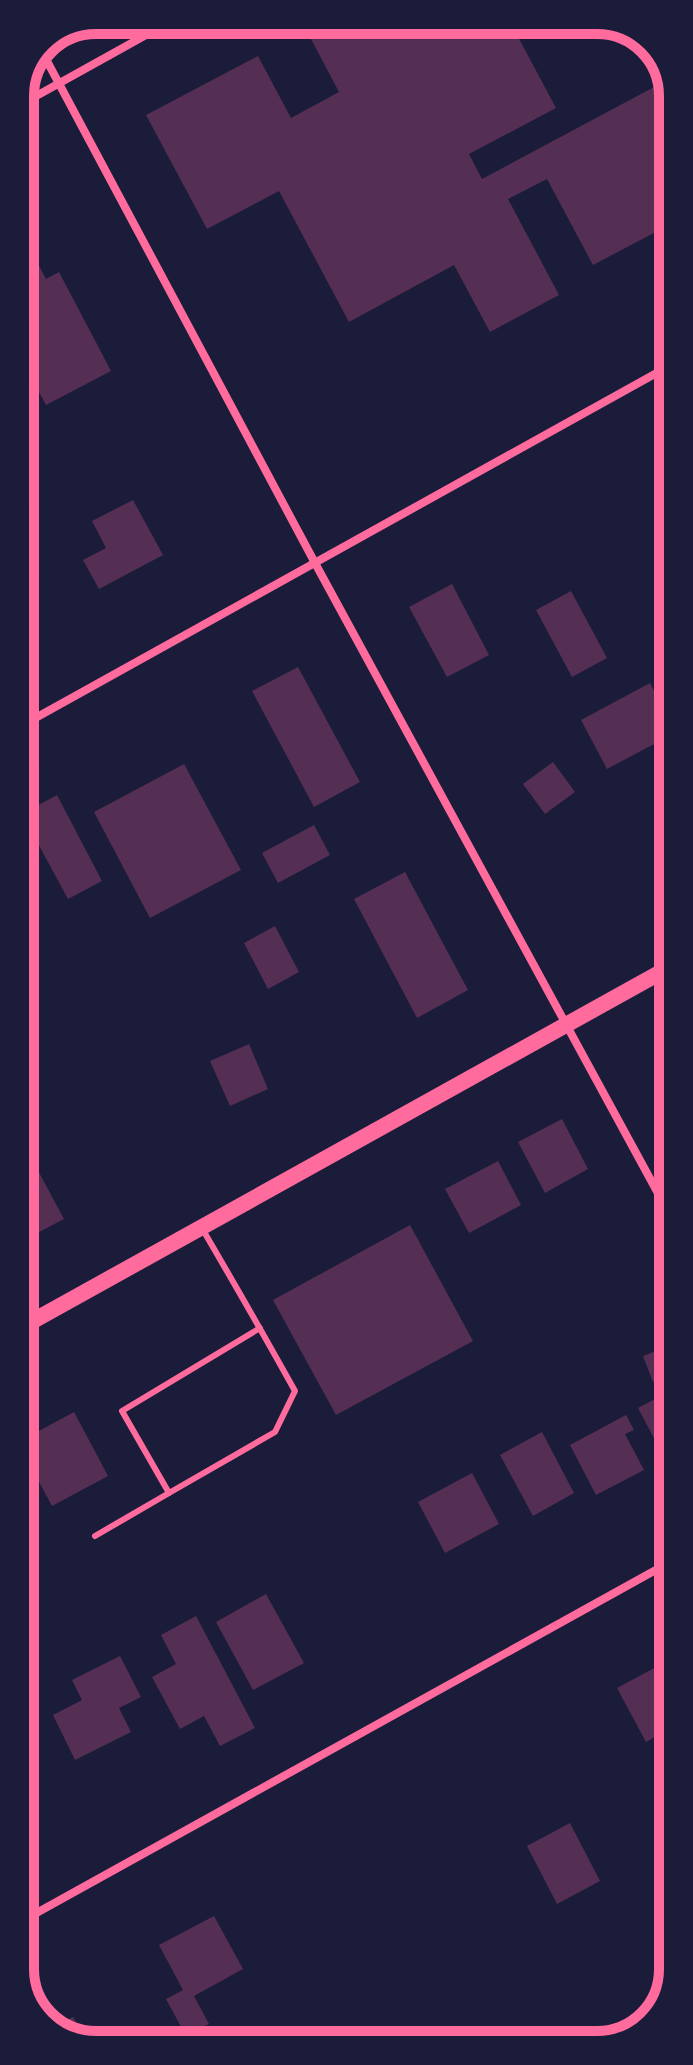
<svg xmlns="http://www.w3.org/2000/svg" width="693" height="2065" font-family="'DM Sans',sans-serif">
  <style>
    .building { fill: #542f53 }
    .lines { fill: none; stroke-linecap: round; stroke-linejoin: round }
    .service { stroke: #ff6b9d; stroke-width: 6 }
    .minor { stroke: #ff6b9d; stroke-width: 8 }
    .secondary { stroke: #ff6b9d; stroke-width: 16 }
    .rim { fill: none; stroke: #ff6b9d; stroke-width: 10 }
  </style>
  <rect width="100%" height="100%" fill="#1b1b3a"/>
  <g class="building">
    <path d="M305,20H509L556,108L469,154L482,179L671,78V224L593,265L547,179L508,199L559,295L490,332L454,265L349,322L279,191L207,229L146,115L258,56L291,118L339,92L302,22Z"/>
    <path d="M20,230L46,279L59,272L111,371L46,405L20,357Z"/>
    <path d="M133,500L163,555L99,589L83,560L106,548L92,521Z"/>
    <path d="M452,584L489,655L447,677L409,607Z"/>
    <path d="M571,591L607,658L572,677L536,610Z"/>
    <path d="M298,667L360,782L314,807L252,691Z"/>
    <path d="M650,683L671,724V735L607,769L581,720Z"/>
    <path d="M553,762L575,792L545,814L523,784Z"/>
    <path d="M184,764L241,870L150,918L94,812Z"/>
    <path d="M57,795L102,881L68,899L22,814Z"/>
    <path d="M314,825L330,855L278,883L262,853Z"/>
    <path d="M405,872L468,990L417,1018L354,899Z"/>
    <path d="M275,926L299,972L268,989L244,943Z"/>
    <path d="M249,1044L268,1089L230,1106L210,1061Z"/>
    <path d="M672,1051V1093L654,1061Z"/>
    <path d="M562,1119L588,1169L545,1193L518,1142Z"/>
    <path d="M21,1139L64,1219L22,1241Z"/>
    <path d="M498,1161L521,1205L469,1233L445,1189Z"/>
    <path d="M410,1225L473,1341L336,1415L273,1300Z"/>
    <path d="M672,1345V1375L653,1382L643,1356Z"/>
    <path d="M672,1390V1452L664,1457L638,1408Z"/>
    <path d="M74,1412L108,1476L52,1506L22,1450V1440Z"/>
    <path d="M626,1415L634,1430L625,1434L644,1470L596,1495L570,1445Z"/>
    <path d="M542,1432L574,1493L533,1516L500,1455Z"/>
    <path d="M472,1473L499,1524L445,1553L418,1502Z"/>
    <path d="M266,1594L304,1663L253,1690L216,1622Z"/>
    <path d="M196,1616L255,1728L220,1746L204,1716L180,1729L152,1677L176,1664L161,1635Z"/>
    <path d="M120,1656L141,1697L119,1708L131,1732L75,1760L53,1715L82,1700L72,1680Z"/>
    <path d="M673,1658V1727L646,1742L617,1688Z"/>
    <path d="M570,1823L600,1881L557,1904L527,1846Z"/>
    <path d="M214,1916L243,1969L194,1996L209,2024L186,2036L166,1999L183,1990L159,1945Z"/>
    <path d="M73,2017L88,2043L51,2028Z"/>
  </g>
  <g class="lines">
    <g class="service">
      <path d="M203,1230C234,1283 265,1337 295,1391L275,1432L169,1493L122,1411L260,1328"/>
      <path d="M95,1536L169,1493"/>
    </g>
    <g class="minor">
      <path d="M40,48L315,563L672,1219"/>
      <path d="M20,105L173,20"/>
      <path d="M21,726L671,365"/>
      <path d="M22,1921L672,1561"/>
    </g>
    <path class="secondary" d="M22,1327L672,966"/>
  </g>
  <path d="M0 0H693V2065H0ZM96 34H597A62 62 0 0 1 659 96V1969A62 62 0 0 1 597 2031H96A62 62 0 0 1 34 1969V96A62 62 0 0 1 96 34Z" fill="#1b1b3a" fill-rule="evenodd"/>
  <path class="rim" d="M96 34H597A62 62 0 0 1 659 96V1969A62 62 0 0 1 597 2031H96A62 62 0 0 1 34 1969V96A62 62 0 0 1 96 34Z"/>
</svg>
